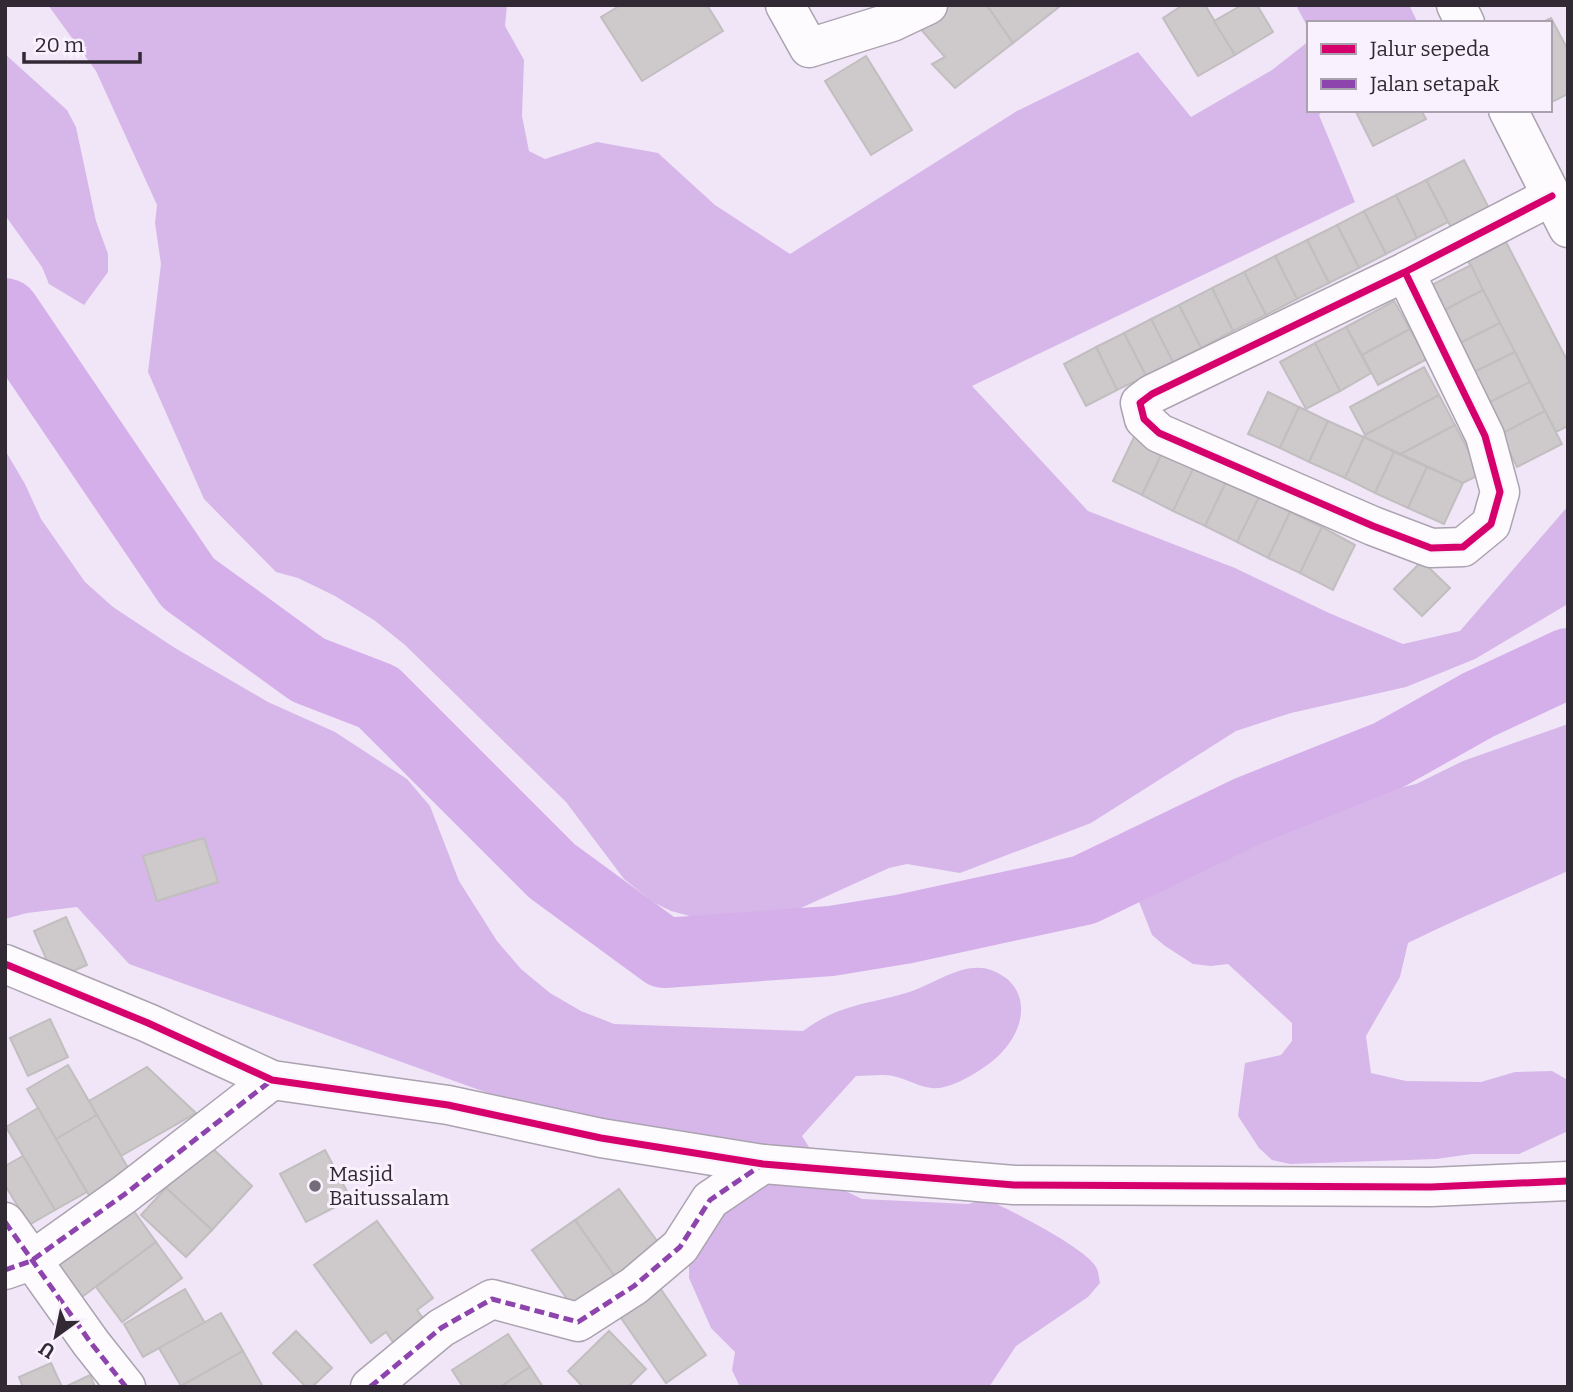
<svg xmlns="http://www.w3.org/2000/svg" width="1573" height="1392" font-family="Bitter,serif">
  <style>
    .forest { fill: #d7b7e9 }
    .lines { fill: none; stroke-linecap: round; stroke-linejoin: round }
    .river { stroke: #d5afea; stroke-width: 70 }
    .building { fill: #cecacc; stroke: #c1bebf; stroke-width: 2 }
    .minor-casing { stroke: #aba3b0; stroke-width: 41 }
    .minor { stroke: #fdfbfe; stroke-width: 38 }
    .quiet { stroke: #8e44ad; stroke-width: 5; stroke-dasharray: 10 5; stroke-linecap: butt }
    .cycleway-casing { stroke: #f9f2fe; stroke-width: 11 }
    .cycleway { stroke: #d6006c; stroke-width: 7 }
    .poi-dot { fill: #746c79; stroke: #f9f2fe; stroke-width: 2.5 }
    .labels { text-anchor: middle; dominant-baseline: central; stroke-width: 6; stroke-linejoin: round; paint-order: stroke }
    .poi-label { font-size: 21px; fill: #312a35; stroke: #f9f2fe; text-anchor: start }
  </style>
  <rect width="100%" height="100%" fill="#f1e6f7"/>
  <g class="forest">
    <path d="M48,5H507L505,26L524,60L522,116L529,151L545,159L597,142L658,153L715,205L790,254L1017,111L1138,52L1191,117L1272,70L1309,41V110H1323L1319,115L1355,202L972,386L1088,511L1235,568L1329,613L1403,644L1460,631L1568,506V604L1475,659L1406,687L1291,713L1236,731L1091,823L960,873L907,864L889,868L792,912L723,925L671,911L653,902L624,879L566,802L405,645L374,620L335,596L298,578L276,572L204,499L148,372L161,264L155,223L157,205L96,71Z"/>
    <path d="M1296,5H1409L1418,23H1309V30Z"/>
    <path d="M5,54L67,110L76,127L96,221L108,254V272L84,305L49,284L42,267L5,215Z"/>
    <path d="M5,450L25,484L41,519L85,582L113,607L175,648L268,702L335,732L407,779L430,806L459,881L497,941L521,969L550,993L581,1011L614,1024L803,1031C840,1004 865,1005 906,993C932,986 963,960 991,970C1030,984 1028,1024 1003,1051C991,1065 962,1083 944,1087C926,1092 911,1080 893,1076C882,1074 868,1076 856,1076L802,1136L833,1185L862,1199L968,1204L986,1199C1007,1208 1087,1249 1096,1267C1099,1272 1099,1279 1100,1283L1088,1297L1016,1346L989,1387H740L732,1370L735,1352L711,1328L689,1278V1260L698,1245L728,1209L680,1130L557,1118L129,964L77,907L27,913L5,919Z"/>
    <path d="M1568,724V871C1514,895 1460,917 1408,943L1400,977L1366,1036L1371,1073L1406,1081L1481,1082L1515,1072L1552,1071L1568,1080V1131L1519,1154H1472L1436,1159L1290,1164L1272,1160L1259,1148L1238,1116L1245,1063L1281,1055L1292,1041V1023L1228,964L1211,966L1193,964L1165,946L1152,935L1136,894L1272,823L1290,818L1326,814L1379,793L1416,784L1463,761Z"/>
  </g>
  <g class="lines">
    <path class="river" d="M5,313L188,583L308,670L378,697L552,871L664,953L831,941L904,929L1084,890L1248,811L1389,755L1478,705L1568,663"/>
  </g>
  <g class="building">
    <path d="M621,5H707L723,31L642,81L601,17Z"/>
    <path d="M943,5H987L1013,43L955,88L932,64L945,57L912,19Z"/>
    <path d="M987,5H1058L1059,7L1013,43Z"/>
    <path d="M1183,5H1205L1235,55L1198,76L1163,18Z"/>
    <path d="M1242,5H1257L1273,32L1235,55L1214,21Z"/>
    <path d="M1551,18L1568,50V94L1550,103V23H1541Z"/>
    <path d="M866,56L912,130L871,155L825,81Z"/>
    <path d="M1355,110H1421L1426,119L1373,146Z"/>
    <path d="M1464,160L1492,214L1454,233L1426,180Z"/>
    <path d="M1426,180L1448,222L1417,238L1396,195Z"/>
    <path d="M1396,195L1417,238L1386,254L1364,211Z"/>
    <path d="M1364,211L1386,254L1359,268L1337,225Z"/>
    <path d="M1337,225L1359,268L1329,283L1307,240Z"/>
    <path d="M1307,240L1329,283L1297,299L1275,256Z"/>
    <path d="M1506,242L1568,362V426L1556,432L1468,261Z"/>
    <path d="M1275,256L1297,299L1266,315L1244,272Z"/>
    <path d="M1471,265L1483,290L1439,313L1426,288Z"/>
    <path d="M1244,272L1266,315L1233,331L1212,288Z"/>
    <path d="M1212,288L1233,331L1201,348L1179,305Z"/>
    <path d="M1483,290L1500,323L1456,345L1439,313Z"/>
    <path d="M1394,301L1410,329L1362,355L1346,327Z"/>
    <path d="M1179,305L1201,348L1173,362L1151,319Z"/>
    <path d="M1151,319L1173,362L1146,376L1124,333Z"/>
    <path d="M1500,323L1515,352L1470,374L1456,345Z"/>
    <path d="M1346,327L1371,373L1340,391L1315,343Z"/>
    <path d="M1410,329L1427,359L1378,385L1362,355Z"/>
    <path d="M1124,333L1146,376L1117,390L1096,347Z"/>
    <path d="M1315,343L1340,391L1306,409L1280,362Z"/>
    <path d="M1096,347L1117,390L1086,406L1064,364Z"/>
    <path d="M1515,352L1530,382L1486,404L1470,374Z"/>
    <path d="M1424,367L1439,395L1365,435L1350,407Z"/>
    <path d="M1530,382L1545,411L1501,434L1486,404Z"/>
    <path d="M1268,392L1299,407L1280,448L1248,434Z"/>
    <path d="M1439,395L1455,425L1401,454L1364,437L1365,435Z"/>
    <path d="M1299,407L1328,421L1309,462L1280,448Z"/>
    <path d="M1545,411L1562,444L1517,467L1501,434Z"/>
    <path d="M1328,421L1364,437L1345,478L1309,462Z"/>
    <path d="M1455,425L1481,474L1463,483L1401,454Z"/>
    <path d="M1135,435L1164,449L1142,495L1113,481Z"/>
    <path d="M1364,437L1394,452L1375,493L1345,478Z"/>
    <path d="M1164,449L1195,465L1173,511L1142,495Z"/>
    <path d="M1394,452L1427,467L1408,508L1375,493Z"/>
    <path d="M1195,465L1227,480L1205,526L1173,511Z"/>
    <path d="M1427,467L1463,483L1444,524L1408,508Z"/>
    <path d="M1227,480L1259,497L1237,542L1205,526Z"/>
    <path d="M1259,497L1290,512L1268,558L1237,542Z"/>
    <path d="M1290,512L1322,527L1300,573L1268,558Z"/>
    <path d="M1322,527L1355,545L1333,590L1300,573Z"/>
    <path d="M1422,561L1450,588L1422,616L1394,589Z"/>
    <path d="M204,838L218,882L157,901L143,856Z"/>
    <path d="M66,917L87,965L55,979L34,931Z"/>
    <path d="M50,1019L68,1057L28,1076L10,1038Z"/>
    <path d="M68,1065L97,1115L56,1139L27,1089Z"/>
    <path d="M147,1067L196,1113L121,1156L89,1101Z"/>
    <path d="M38,1108L87,1192L55,1210L6,1127Z"/>
    <path d="M97,1115L131,1173L90,1197L56,1139Z"/>
    <path d="M208,1144L252,1186L212,1230L166,1188Z"/>
    <path d="M325,1150L351,1199L306,1222L280,1174Z"/>
    <path d="M23,1156L55,1210L29,1225L5,1185V1166Z"/>
    <path d="M166,1188L212,1230L186,1257L141,1215Z"/>
    <path d="M619,1189L660,1245L615,1277L575,1220Z"/>
    <path d="M131,1207L156,1242L79,1299L53,1263Z"/>
    <path d="M575,1220L615,1277L573,1307L532,1250Z"/>
    <path d="M377,1221L433,1298L417,1310L428,1325L397,1348L386,1332L371,1343L314,1265Z"/>
    <path d="M156,1242L182,1278L122,1322L96,1287Z"/>
    <path d="M660,1288L706,1355L666,1383L619,1315Z"/>
    <path d="M185,1289L205,1323L143,1357L124,1324Z"/>
    <path d="M221,1313L243,1351L181,1386L159,1348Z"/>
    <path d="M296,1331L332,1368L312,1387H306L273,1353Z"/>
    <path d="M609,1331L646,1369L628,1387H583L568,1371Z"/>
    <path d="M508,1334L530,1367L500,1387H463L452,1370Z"/>
    <path d="M243,1351L263,1387L181,1386Z"/>
    <path d="M51,1363L62,1387H23L19,1377Z"/>
    <path d="M530,1367L543,1387H500Z"/>
    <path d="M90,1375L95,1387H67V1386Z"/>
  </g>
  <g class="lines">
    <g class="minor-casing">
      <g id="minor">
        <path d="M785,5L809,48L892,22L928,5"/>
        <path d="M1456,5L1465,23"/>
        <path d="M1508,110L1568,228"/>
        <path d="M1405,272L1485,436L1500,492L1491,524L1463,547L1431,548L1373,526L1159,433L1144,419L1140,403L1152,394L1405,272L1552,196"/>
        <path d="M5,964L148,1023L272,1080L448,1105L601,1138L763,1164L1014,1185L1431,1187L1568,1181"/>
        <path d="M5,1222L91,1343L126,1387"/>
        <path d="M5,1270L31,1261L125,1194L272,1080"/>
        <path d="M370,1387L441,1328L492,1299L578,1322L634,1286L680,1247L710,1200L763,1164"/>
      </g>
    </g>
    <use href="#minor" class="minor"/>
    <g class="quiet">
      <path d="M5,1222L91,1343L126,1387"/>
      <path d="M5,1270L31,1261L125,1194L272,1080"/>
      <path d="M370,1387L441,1328L492,1299L578,1322L634,1286L680,1247L710,1200L763,1164"/>
    </g>
    <g class="cycleway-casing">
      <g id="cycleway">
        <path d="M1405,272L1485,436L1500,492L1491,524L1463,547L1431,548L1373,526L1159,433L1144,419L1140,403L1152,394L1405,272L1552,196"/>
        <path d="M5,964L148,1023L272,1080L448,1105L601,1138L763,1164L1014,1185L1431,1187L1568,1181"/>
      </g>
    </g>
    <use href="#cycleway" class="cycleway"/>
  </g>
  <circle class="poi-dot" cx="315" cy="1186" r="7"/>
  <g class="labels">
    <g class="poi-label">
      <text x="329" y="1174">Masjid<tspan x="329" dy="24">Baitussalam</tspan></text>
    </g>
  </g>
  <rect width="1573" height="1392" fill="none" stroke="#312a35" stroke-width="14"/>
  <rect x="1307" y="21" width="245" height="91" fill="#f9f2fe" stroke="#a9a2ae" stroke-width="2"/>
  <rect x="1321" y="44" width="35" height="10" fill="#d6006c" stroke="#a9a2ae" stroke-width="2"/>
  <text x="1370" y="56" font-size="21" fill="#312a35">Jalur sepeda</text>
  <rect x="1321" y="79" width="35" height="10" fill="#8e44ad" stroke="#a9a2ae" stroke-width="2"/>
  <text x="1370" y="91" font-size="21" fill="#312a35">Jalan setapak</text>
  <g transform="translate(56 1336) rotate(213)" stroke="#f9f2fe" stroke-width="5" paint-order="stroke">
  <path d="M0-5L12 26L0 18L-12 26Z" fill="#312a35"/>
  <text y="-10" font-size="19" font-weight="bold" text-anchor="middle" fill="#312a35">U</text>
  </g>
  <path d="M24 52v10h116v-10" fill="none" stroke="#312a35" stroke-width="3.5"/>
  <text x="35" y="52" font-size="21" fill="#312a35" stroke="#f9f2fe" stroke-width="5" paint-order="stroke">20 m</text>
</svg>
